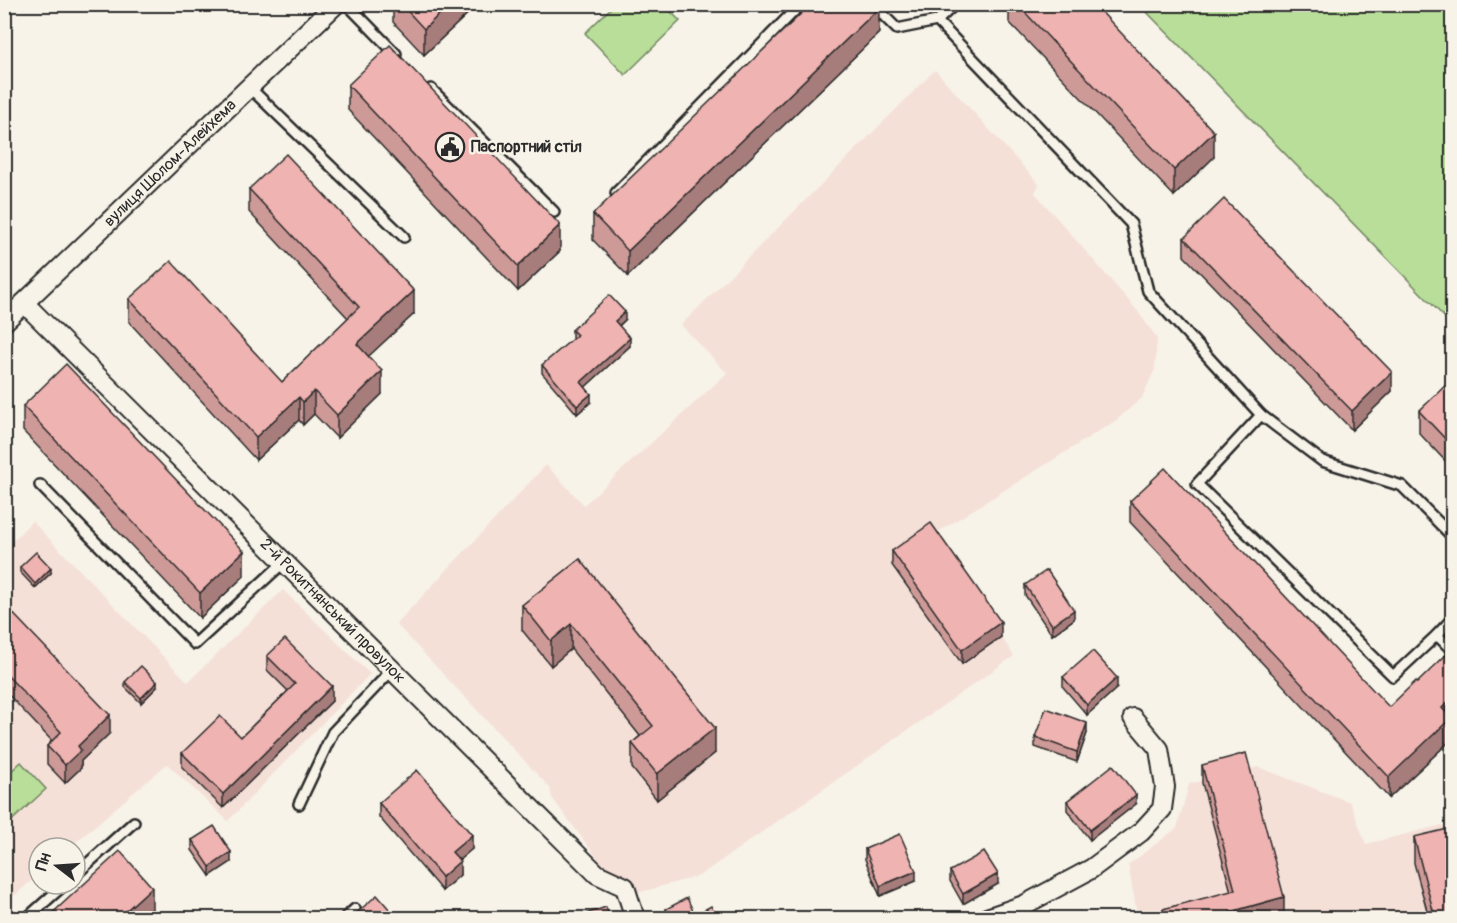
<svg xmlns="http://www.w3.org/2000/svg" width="1457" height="923" font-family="Pangolin,sans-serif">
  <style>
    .built { fill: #f5e0d8 }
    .green { fill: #b8de99; stroke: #728462; stroke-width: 1.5 }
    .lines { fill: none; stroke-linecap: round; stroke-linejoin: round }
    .lane-casing { stroke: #2b2b2b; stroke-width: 14 }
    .street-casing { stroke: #2b2b2b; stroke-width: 22 }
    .lane { stroke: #f7f3e8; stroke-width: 9 }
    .street { stroke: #f7f3e8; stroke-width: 18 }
    .wall { fill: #ce9a98; stroke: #2b2b2b; stroke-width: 1.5 }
    .shaded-wall { fill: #a77d7c; stroke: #2b2b2b; stroke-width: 1.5 }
    .building { fill: #efb3b1; stroke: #2b2b2b; stroke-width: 1.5 }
    .labels { text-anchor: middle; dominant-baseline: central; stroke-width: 5; stroke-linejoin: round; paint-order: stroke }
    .poi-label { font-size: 16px; font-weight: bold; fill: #2b2b2b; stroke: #f7f3e8; text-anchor: start }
    .street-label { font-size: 16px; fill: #2b2b2b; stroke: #f7f3e8 }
  </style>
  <rect width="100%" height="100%" fill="#f7f3e8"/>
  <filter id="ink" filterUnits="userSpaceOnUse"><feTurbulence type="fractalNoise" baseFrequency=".0167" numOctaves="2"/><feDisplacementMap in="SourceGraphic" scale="12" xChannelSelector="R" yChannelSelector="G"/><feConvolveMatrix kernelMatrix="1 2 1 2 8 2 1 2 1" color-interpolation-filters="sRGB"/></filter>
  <g filter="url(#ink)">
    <g class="built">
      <path d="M935,70L1039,184L1035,193L1136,309L1157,338L1155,369L1142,398L1115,421L933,535L1014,656L699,876L637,893L601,863L552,798L550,788L396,624L546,465L584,505L727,373L681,325Z"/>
      <path d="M32,521L188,682L283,590L370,674L228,821L167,764L69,848H39V874L5,904V549Z"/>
      <path d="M1258,767L1350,802L1366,844L1442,825L1452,832V918H1138L1128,865L1177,828L1189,784Z"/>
    </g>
    <g class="green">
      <path d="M615,4L664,5L680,21L625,75L585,33Z"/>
      <path d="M1140,5H1452V325Z"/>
      <path d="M21,762L46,789L5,827V777Z"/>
    </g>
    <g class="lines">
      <g class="lane-casing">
        <g id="lane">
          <path d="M347,4L396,54"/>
          <path d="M872,4L897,29L937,21"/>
          <path d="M955,4L937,21L1131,224L1148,291L1261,415L1322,461L1402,486L1452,536"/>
          <path d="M250,88L404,237"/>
          <path d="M431,89L554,212"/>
          <path d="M616,193L801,4"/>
          <path d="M1261,415L1197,484L1393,676L1437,635"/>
          <path d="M40,485L195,644L284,562"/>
          <path d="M1452,619L1437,635L1452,650"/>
          <path d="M299,804L333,732L392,670"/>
          <path d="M75,875L134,822"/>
          <path d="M27,918L65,884"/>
          <path d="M345,918L355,909"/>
        </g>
      </g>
      <g class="street-casing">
        <g id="street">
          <path id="s1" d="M24,303L597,874L625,887L635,918"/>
          <path id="s2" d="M4,322L336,4"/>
          <path d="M987,918L1024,905L1091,869L1141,832L1162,809L1165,787L1159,749L1133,718"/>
        </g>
      </g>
      <use href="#lane" class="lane"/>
      <use href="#street" class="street"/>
    </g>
    <g class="wall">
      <path d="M393,4H478L424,55L393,22Z"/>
      <path d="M1009,4H1094L1214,157L1174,196L1009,22Z"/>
      <path d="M879,33L628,276L593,240V214Z"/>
      <path d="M348,85L560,251L518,291L348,110Z"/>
      <path d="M249,189L414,314L368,356L382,394L337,438L314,414L303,425L299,420L256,460L129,322V299L282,382L348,318L249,212Z"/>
      <path d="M1184,238L1392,391L1352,430L1184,256Z"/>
      <path d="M625,320L619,326L630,346L585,387L591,402L577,414L542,373V365L573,339L572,338V330Z"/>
      <path d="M1452,382V468L1419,433V411Z"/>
      <path d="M23,406L244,576L200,618L23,431Z"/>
      <path d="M1130,501L1389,707L1451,721V740L1389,798L1130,522Z"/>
      <path d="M892,551L1001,637L962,664L892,565Z"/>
      <path d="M580,559L715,753L657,800L632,768V743L640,736L571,649L551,666L522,630V605Z"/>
      <path d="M20,567L51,573L35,588L20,572Z"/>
      <path d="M1025,585L1074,619L1052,635L1025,595Z"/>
      <path d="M4,604L110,733L81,761V768L65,783L47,764V746L52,741L4,690Z"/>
      <path d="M267,656L332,701L223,808L182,767V753L241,737L288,691L267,670Z"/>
      <path d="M1063,677L1117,688L1087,715L1063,687Z"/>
      <path d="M125,682L157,687L141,703L125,687Z"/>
      <path d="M1087,733L1077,762L1035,747V737Z"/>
      <path d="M1202,765L1284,916L1273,918H1163V909L1231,892L1202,783Z"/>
      <path d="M1067,801L1136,804L1090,840L1067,810Z"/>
      <path d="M379,803L472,849L459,860L460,875L442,891L379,817Z"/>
      <path d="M1414,837L1452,918H1429L1414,863Z"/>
      <path d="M192,840L231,862L210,876L192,850Z"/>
      <path d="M865,849L916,881L880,896L865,859Z"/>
      <path d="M950,871L998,884L963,904L950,881Z"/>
      <path d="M666,909L695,915L717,918H666Z"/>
    </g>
    <g class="shaded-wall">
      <path d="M450,4H478L424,55V29Z"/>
      <path d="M879,8V33L628,276V251Z"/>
      <path d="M1214,132V157L1174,196V170Z"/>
      <path d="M560,225V251L518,291V266Z"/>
      <path d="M414,291V314L357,367V344Z"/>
      <path d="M625,312V320L615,329V321Z"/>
      <path d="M630,338V346L581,391V382Z"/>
      <path d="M382,371V394L337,438V415Z"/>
      <path d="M1392,372V391L1352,430V411Z"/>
      <path d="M314,391V414L303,425V402Z"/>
      <path d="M591,394V402L577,414V406Z"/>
      <path d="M299,397V420L256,460V437Z"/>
      <path d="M8,447V472L4,475V450Z"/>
      <path d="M244,551V576L200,618V593Z"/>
      <path d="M51,568V573L35,588V584Z"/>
      <path d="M1074,610V619L1052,635V625Z"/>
      <path d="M1001,622V637L962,664V650Z"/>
      <path d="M571,624V649L551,666V641Z"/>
      <path d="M1117,678V688L1087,715V705Z"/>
      <path d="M157,682V687L141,703V698Z"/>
      <path d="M332,686V701L223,808V794Z"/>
      <path d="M1452,698L1451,740L1389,798V777L1442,708Z"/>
      <path d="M110,715V733L81,761V768L65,783V765L78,746Z"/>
      <path d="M1087,723V733L1077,762V752Z"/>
      <path d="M715,728V753L657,800V774Z"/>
      <path d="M1136,795V804L1090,840V830Z"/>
      <path d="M472,835V849L452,866V852Z"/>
      <path d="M231,852V862L210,876V867Z"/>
      <path d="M460,861V875L442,891V877Z"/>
      <path d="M916,871V881L880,896V886Z"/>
      <path d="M998,874V884L963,904V894Z"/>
      <path d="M152,887V912L145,918H118Z"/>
      <path d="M1284,897V916L1273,918H1230V912Z"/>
    </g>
    <g class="building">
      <path d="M401,4H450L424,29Z"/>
      <path d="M811,4H876L879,8L628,251L593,214Z"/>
      <path d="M1017,4H1094L1214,132L1174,170Z"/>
      <path d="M390,45L560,225L518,266L348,85Z"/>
      <path d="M286,154L414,291L357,344L382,371L337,415L314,391L303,402L299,397L256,437L129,299L171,261L282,382L359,307L249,189Z"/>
      <path d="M1224,199L1392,372L1352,411L1184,238Z"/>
      <path d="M609,295L625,312L615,321L630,338L581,382L591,394L577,406L542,365L577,335L572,330Z"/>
      <path d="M66,364L244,551L200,593L23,406Z"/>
      <path d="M1451,380L1452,382V446L1419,411Z"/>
      <path d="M1165,468L1389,707L1416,681L1417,683L1452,649V698L1442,708L1451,718L1389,777L1130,501Z"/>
      <path d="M931,523L1001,622L962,650L892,551Z"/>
      <path d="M36,552L51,568L35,584L20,567Z"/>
      <path d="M580,559L715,728L657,774L632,743L653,726L571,624L551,641L522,605Z"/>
      <path d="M1047,570L1074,610L1052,625L1025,585Z"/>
      <path d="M4,604L110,715L78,746L81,750L65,765L47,746L61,732L4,672Z"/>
      <path d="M285,639L332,686L223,794L182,753L220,716L241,737L295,684L267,656Z"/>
      <path d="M1093,651L1117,678L1087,705L1063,677Z"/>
      <path d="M141,666L157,682L141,698L125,682Z"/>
      <path d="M1046,708L1087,723L1077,752L1035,737Z"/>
      <path d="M1246,753L1284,897L1230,912L1231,918H1165L1163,909L1235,890L1202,765Z"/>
      <path d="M1113,765L1136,795L1090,830L1067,801Z"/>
      <path d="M417,770L472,835L452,852L460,861L442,877L379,803Z"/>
      <path d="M214,826L231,852L210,867L192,840Z"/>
      <path d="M1452,828V918H1435L1414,837Z"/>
      <path d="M900,834L916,871L880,886L865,849Z"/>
      <path d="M120,851L152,887L118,918H47Z"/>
      <path d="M984,852L998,874L963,894L950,871Z"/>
      <path d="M377,895L397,918H351Z"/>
      <path d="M687,898L695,915L711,906L717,918H670L666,909Z"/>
      <path d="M606,907L610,918H574Z"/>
    </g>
  </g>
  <defs>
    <g id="civic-ring" transform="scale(1.5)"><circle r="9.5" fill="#f7f3e8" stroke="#2b2b2b" stroke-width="1.5"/><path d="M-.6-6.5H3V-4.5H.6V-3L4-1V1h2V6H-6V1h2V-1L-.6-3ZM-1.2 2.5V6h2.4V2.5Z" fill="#2b2b2b"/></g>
  </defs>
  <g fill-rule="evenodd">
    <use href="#civic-ring" x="450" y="147"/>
  </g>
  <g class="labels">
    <g class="poi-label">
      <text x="471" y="147">Паспортний стіл</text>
    </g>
    <g class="street-label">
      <text stroke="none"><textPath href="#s2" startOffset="230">вулиця Шолом-Алейхема</textPath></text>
      <text stroke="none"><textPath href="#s1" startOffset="436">2-й Рокитнянський провулок</textPath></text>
    </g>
  </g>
  <rect width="1457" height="923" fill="none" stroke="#f7f3e8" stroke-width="24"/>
  <rect x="12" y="12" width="1433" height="899" fill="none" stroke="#2b2b2b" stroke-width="2" filter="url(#ink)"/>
  <g transform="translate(57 866) rotate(287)"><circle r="28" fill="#f7f3e8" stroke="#a5a39c" stroke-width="1.5"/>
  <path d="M0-4.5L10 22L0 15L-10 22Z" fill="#2b2b2b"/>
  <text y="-9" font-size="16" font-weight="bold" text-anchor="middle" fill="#2b2b2b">Пн</text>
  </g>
</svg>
